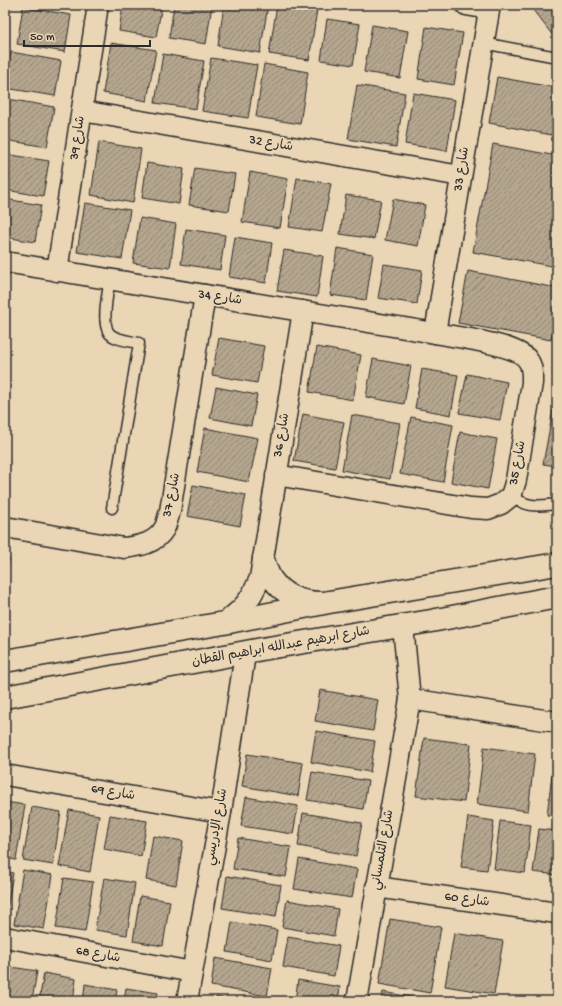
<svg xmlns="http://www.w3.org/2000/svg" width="562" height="1006" font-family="'Gochi Hand','Playpen Sans Arabic',sans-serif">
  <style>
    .building { fill: url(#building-hatch); stroke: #2b2b2b }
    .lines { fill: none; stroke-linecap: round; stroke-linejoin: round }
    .lane-casing { stroke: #2b2b2b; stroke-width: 13 }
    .street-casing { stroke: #2b2b2b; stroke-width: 23 }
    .secondary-casing { stroke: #2b2b2b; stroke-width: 25 }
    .lane { stroke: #ead6b4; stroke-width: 10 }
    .street { stroke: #ead6b4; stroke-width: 20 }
    .secondary { stroke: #ead6b4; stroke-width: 22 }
    .labels { text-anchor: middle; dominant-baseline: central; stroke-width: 3.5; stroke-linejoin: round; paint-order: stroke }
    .street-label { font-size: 13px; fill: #2b2b2b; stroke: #ead6b4 }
  </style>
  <defs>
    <pattern id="building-hatch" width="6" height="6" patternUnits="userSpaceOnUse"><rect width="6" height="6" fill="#b5a68e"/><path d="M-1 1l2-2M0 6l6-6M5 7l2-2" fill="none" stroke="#938774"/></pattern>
  </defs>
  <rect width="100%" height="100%" fill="#ead6b4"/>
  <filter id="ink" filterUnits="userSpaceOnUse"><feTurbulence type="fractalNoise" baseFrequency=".025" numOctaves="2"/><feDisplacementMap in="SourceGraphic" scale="8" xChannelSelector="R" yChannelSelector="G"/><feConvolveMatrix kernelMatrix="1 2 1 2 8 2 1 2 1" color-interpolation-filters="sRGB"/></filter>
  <g filter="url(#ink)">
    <g class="building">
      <path d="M123,5H162L156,37L119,31Z"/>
      <path d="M174,5H212L206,44L169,38Z"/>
      <path d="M224,5H268L260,53L218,46Z"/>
      <path d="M277,5L317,10L309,60L269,54Z"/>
      <path d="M529,5H557V41L554,37Z"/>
      <path d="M23,7L71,15L65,52L17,44Z"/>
      <path d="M327,19L360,24L353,65L321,60Z"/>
      <path d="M372,25L408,31L400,78L364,72Z"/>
      <path d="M426,27L463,33L454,85L418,79Z"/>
      <path d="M111,43L156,50L147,101L103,93Z"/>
      <path d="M11,52L61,61L55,96L5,88Z"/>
      <path d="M163,54L204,61L196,109L155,103Z"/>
      <path d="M211,58L257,65L248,118L202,111Z"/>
      <path d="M264,64L308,72L300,124L256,117Z"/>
      <path d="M497,77L557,88V136L489,123Z"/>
      <path d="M357,85L405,93L396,147L348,139Z"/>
      <path d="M413,93L455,100L447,151L405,144Z"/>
      <path d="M8,99L54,107L47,147L5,140V115Z"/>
      <path d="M99,142L141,149L133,203L91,195Z"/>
      <path d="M493,144L557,156V267L473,252Z"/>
      <path d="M5,154L49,161L43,196L5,190Z"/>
      <path d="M147,163L184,169L179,204L142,198Z"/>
      <path d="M195,168L235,174L229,211L189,205Z"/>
      <path d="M250,172L288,179L280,228L242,222Z"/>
      <path d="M297,178L331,184L322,232L289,227Z"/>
      <path d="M346,195L381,200L374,239L340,234Z"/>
      <path d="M5,199L41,205L35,242L5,237Z"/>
      <path d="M393,199L425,205L418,246L385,240Z"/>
      <path d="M85,203L130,210L122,259L77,252Z"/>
      <path d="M140,218L176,224L170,268L133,263Z"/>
      <path d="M186,229L225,235L220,270L181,264Z"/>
      <path d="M235,237L272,243L266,283L229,277Z"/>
      <path d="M337,248L373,254L366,300L330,295Z"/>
      <path d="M284,250L323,256L317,297L277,291Z"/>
      <path d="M384,264L422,270L417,304L378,298Z"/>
      <path d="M468,271L557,288V306L551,340L458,323Z"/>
      <path d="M219,338L264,346L257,383L212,375Z"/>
      <path d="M317,347L361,355L353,400L309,392Z"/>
      <path d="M373,359L411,366L404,404L366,397Z"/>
      <path d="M422,369L458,375L451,415L415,408Z"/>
      <path d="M467,374L507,382L500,420L459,413Z"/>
      <path d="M216,387L257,395L251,426L210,418Z"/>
      <path d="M553,410L557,411V466L543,464Z"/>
      <path d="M303,414L344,422L335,468L294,461Z"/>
      <path d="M352,415L400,423L390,479L342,470Z"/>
      <path d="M411,417L453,425L443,482L400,474Z"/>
      <path d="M205,428L258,438L249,482L197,472Z"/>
      <path d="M460,432L497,439L488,489L451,482Z"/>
      <path d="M193,485L246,495L240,526L187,516Z"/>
      <path d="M5,558L9,559L5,582Z"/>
      <path d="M320,690L378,700L373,731L315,721Z"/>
      <path d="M316,731L375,741L370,772L311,762Z"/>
      <path d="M424,738L471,744L464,802L416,796Z"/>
      <path d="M484,747L535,754L528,811L477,804Z"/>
      <path d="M247,754L303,763L298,796L242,786Z"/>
      <path d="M554,759H557V816L547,815Z"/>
      <path d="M312,772L368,781L363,809L307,800Z"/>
      <path d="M246,797L298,806L293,834L241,826Z"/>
      <path d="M5,802L25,805L16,860L5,858Z"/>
      <path d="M32,807L61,812L53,865L23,860Z"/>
      <path d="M69,810L99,815L90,872L59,866Z"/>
      <path d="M303,813L362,823L356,856L298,846Z"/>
      <path d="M110,815L147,821L141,856L104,849Z"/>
      <path d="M468,817L494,821L487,870L461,867Z"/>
      <path d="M500,821L531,825L525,873L494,869Z"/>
      <path d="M539,829L557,831V875L533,872Z"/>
      <path d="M153,836L183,841L176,885L146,880Z"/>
      <path d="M238,838L291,847L286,877L233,869Z"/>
      <path d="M299,859L357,869L352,898L294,889Z"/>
      <path d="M23,870L53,875L44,929L14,924Z"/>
      <path d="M5,871L13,873L5,923Z"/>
      <path d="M227,876L281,885L276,917L222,908Z"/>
      <path d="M64,878L93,882L85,932L56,928Z"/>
      <path d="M104,878L135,883L127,935L95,930Z"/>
      <path d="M140,896L170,901L163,946L133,941Z"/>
      <path d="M287,900L338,909L334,936L282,927Z"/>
      <path d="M390,919L441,927L430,993L379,984Z"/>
      <path d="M232,922L277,930L272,960L227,952Z"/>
      <path d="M454,933L503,941L494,994L445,986Z"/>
      <path d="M288,937L339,946L334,976L283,967Z"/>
      <path d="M215,958L272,968L267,996L211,986Z"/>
      <path d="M5,966L37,971L32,1001H5Z"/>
      <path d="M44,973L76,979L73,1001H39Z"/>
      <path d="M298,980L340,987L338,1001H295Z"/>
      <path d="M85,984L117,990L115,1001H83Z"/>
      <path d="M126,988L158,993L156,1001H124Z"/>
      <path d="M383,992L428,1000V1001H381Z"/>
      <path d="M216,997L240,1001H215Z"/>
    </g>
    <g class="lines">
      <g class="lane-casing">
        <g id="lane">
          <path d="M483,43L557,57"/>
          <path d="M110,279C108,292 101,322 109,333C115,340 130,341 139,343L112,508"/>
          <path d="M511,496C529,508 536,506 557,504"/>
        </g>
      </g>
      <g class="street-casing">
        <g id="street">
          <path d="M466,5L489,9"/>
          <path d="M82,111L461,176"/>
          <path d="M5,262L435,333C455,337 516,344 527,359C533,366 532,374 532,383L516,480L511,496L501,504L488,509L471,508L276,475"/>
          <path d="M57,271L98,5"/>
          <path d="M435,333L490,5"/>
          <path d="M5,527L124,548C139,546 155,544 164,529C167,524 168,517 170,511L205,295"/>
          <path d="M263,558C266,564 268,573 272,579C284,596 301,602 321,602"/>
          <path d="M224,623C244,608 250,601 260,578L303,311"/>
          <path d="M410,699L557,722"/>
          <path d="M5,775L221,812"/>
          <path d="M376,887L557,913"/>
          <path d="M5,937L192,972"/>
          <path d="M187,1001L221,812L245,654"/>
          <path d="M357,1001L410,699L403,626"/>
        </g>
      </g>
      <g class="secondary-casing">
        <g id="secondary">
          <path d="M5,661L224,623L329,602L557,564"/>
          <path d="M5,697L262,649L431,621L557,597"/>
        </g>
      </g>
      <use href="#lane" class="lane"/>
      <use href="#street" class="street"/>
      <use href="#secondary" class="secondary"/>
    </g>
  </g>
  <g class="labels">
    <g class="street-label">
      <text transform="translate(78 138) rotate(-81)">شارع 39</text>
      <text transform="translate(271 144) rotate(10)">شارع 32</text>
      <text transform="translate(462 169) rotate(-81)">شارع 33</text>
      <text transform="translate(220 298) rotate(9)">شارع 34</text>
      <text transform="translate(282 435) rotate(-80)">شارع 36</text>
      <text transform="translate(518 463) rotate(-79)">شارع 35</text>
      <text transform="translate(172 495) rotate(-78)">شارع 37</text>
      <text transform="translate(281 647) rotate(-10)">شارع ابرهيم عبدالله ابراهيم القطان</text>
      <text transform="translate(113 793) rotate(10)">شارع 69</text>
      <text transform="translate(217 827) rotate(-80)">شارع الإدريسي</text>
      <text transform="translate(383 850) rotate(-80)">شارع التلمساني</text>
      <text transform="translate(467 900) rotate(8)">شارع 60</text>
      <text transform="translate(98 955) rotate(11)">شارع 68</text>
    </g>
  </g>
  <rect width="562" height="1006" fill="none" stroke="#ead6b4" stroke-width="20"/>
  <rect x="10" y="10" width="542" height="986" fill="none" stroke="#2b2b2b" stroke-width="1.5" filter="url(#ink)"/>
  <path d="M24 40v6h126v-6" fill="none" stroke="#2b2b2b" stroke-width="2"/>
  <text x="30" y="40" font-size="12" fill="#2b2b2b" stroke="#ead6b4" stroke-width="3" paint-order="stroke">50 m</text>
</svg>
